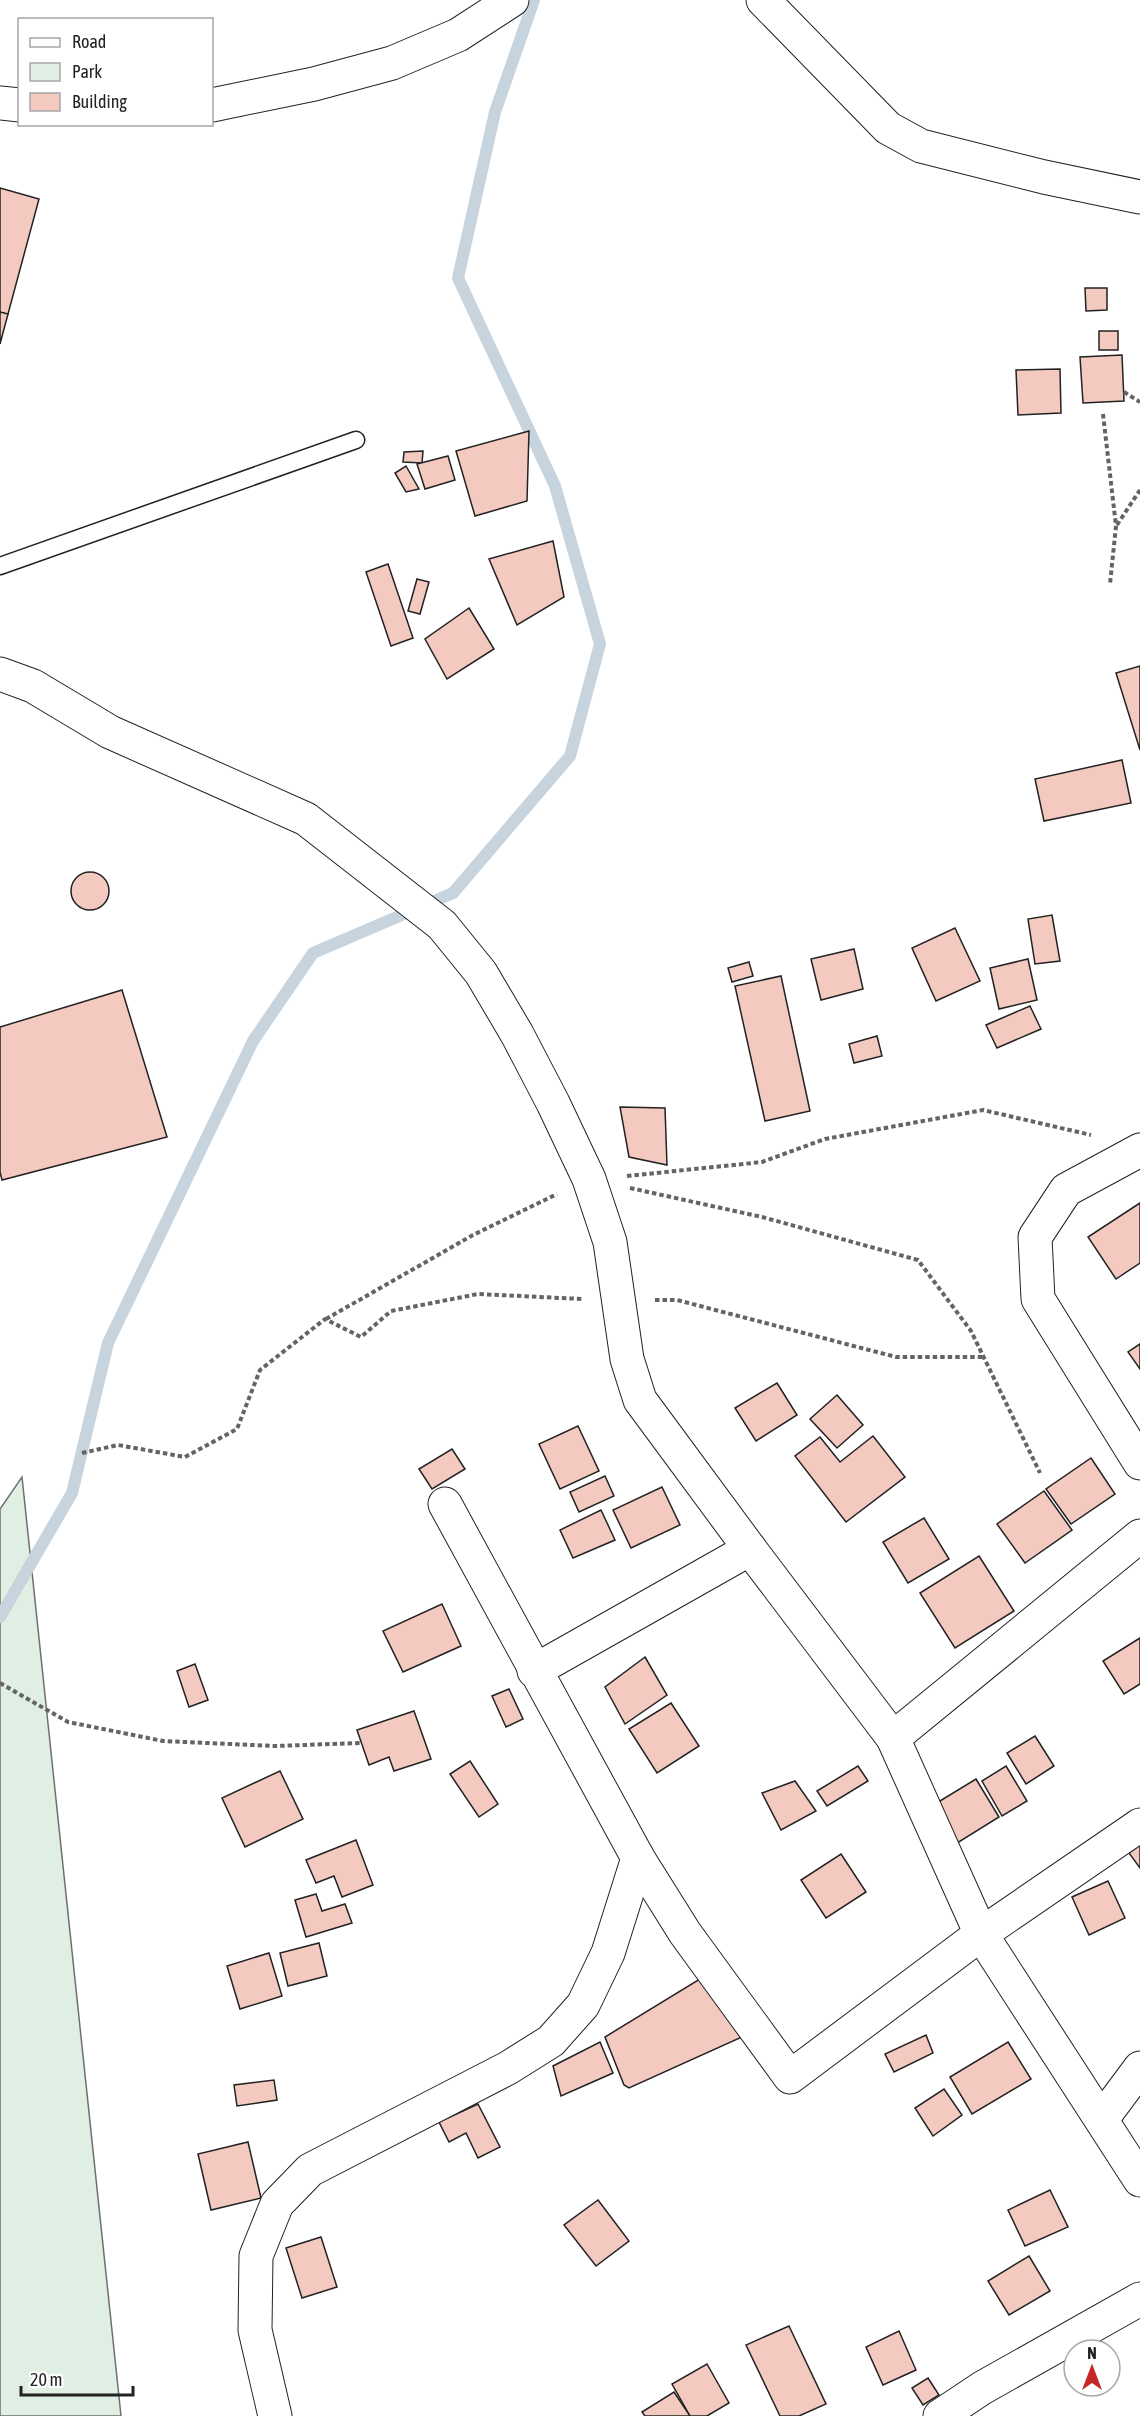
<svg xmlns="http://www.w3.org/2000/svg" width="1140" height="2416" font-family="'Asap Condensed',sans-serif">
  <style>
    .green { fill: #e0efe3; stroke: #6f6f6f; stroke-width: 1.5 }
    .lines { fill: none; stroke-linecap: round; stroke-linejoin: round }
    .stream { stroke: #c7d3dd; stroke-width: 12 }
    .building { fill: #f3c9c0; stroke: #222; stroke-width: 1.5 }
    .lane-casing { stroke: #222; stroke-width: 19 }
    .street-casing { stroke: #222; stroke-width: 35 }
    .path { stroke: #646464; stroke-width: 4; stroke-dasharray: 4.5 3; stroke-linecap: butt }
    .lane { stroke: #fff; stroke-width: 16 }
    .street { stroke: #fff; stroke-width: 33 }
  </style>
  <rect width="100%" height="100%" fill="#fff"/>
  <path class="green" d="M22,1477L121,2416H0V1509Z"/>
  <g class="lines">
    <path class="stream" d="M0,1617L72,1493L108,1343L253,1041L313,953L453,893L570,756L600,644L555,486L458,278L495,112L534,0"/>
  </g>
  <g class="building">
    <path d="M0,188L39,199L8,314L0,313Z"/>
    <path d="M1085,288H1107V310L1086,311Z"/>
    <path d="M0,312L8,314L0,344Z"/>
    <rect x="1099" y="331" width="19" height="19"/>
    <path d="M1122,355L1124,401L1083,403L1080,357Z"/>
    <path d="M1060,369L1061,413L1018,415L1016,370Z"/>
    <path d="M529,431L527,501L475,516L456,451Z"/>
    <path d="M423,451L422,463L403,462L404,452Z"/>
    <path d="M448,456L455,480L425,489L417,464Z"/>
    <path d="M406,466L419,489L406,492L395,473Z"/>
    <path d="M553,541L564,597L517,625L489,559Z"/>
    <path d="M388,564L413,638L391,646L366,572Z"/>
    <path d="M417,579L429,582L420,614L408,611Z"/>
    <path d="M469,608L494,649L447,679L425,639Z"/>
    <path d="M1140,666V750L1116,673Z"/>
    <path d="M1122,760L1131,803L1044,821L1035,779Z"/>
    <circle cx="90" cy="891" r="19"/>
    <path d="M1052,915L1060,961L1035,964L1028,919Z"/>
    <path d="M955,928L980,981L936,1001L912,948Z"/>
    <path d="M854,949L863,989L821,1000L811,959Z"/>
    <path d="M1028,959L1037,1000L999,1009L990,968Z"/>
    <path d="M749,962L753,976L732,982L728,968Z"/>
    <path d="M781,976L810,1111L765,1121L735,986Z"/>
    <path d="M122,990L167,1137L2,1180L0,1172V1027Z"/>
    <path d="M1030,1006L1041,1029L997,1048L986,1025Z"/>
    <path d="M877,1036L882,1056L854,1063L849,1044Z"/>
    <path d="M620,1107L665,1108L667,1165L629,1157Z"/>
    <path d="M1140,1203V1263L1116,1279L1088,1237Z"/>
    <path d="M1140,1344V1369L1128,1352Z"/>
    <path d="M777,1383L797,1415L756,1441L735,1408Z"/>
    <path d="M837,1395L863,1425L837,1448L810,1419Z"/>
    <path d="M578,1426L599,1471L560,1489L539,1444Z"/>
    <path d="M873,1436L905,1477L846,1522L795,1456L820,1437L840,1462Z"/>
    <path d="M452,1449L465,1469L432,1489L419,1469Z"/>
    <path d="M1091,1458L1115,1494L1071,1524L1046,1489Z"/>
    <path d="M605,1476L614,1496L579,1512L570,1492Z"/>
    <path d="M662,1487L680,1525L631,1548L613,1510Z"/>
    <path d="M1044,1491L1072,1530L1025,1563L997,1524Z"/>
    <path d="M601,1510L615,1540L573,1558L560,1530Z"/>
    <path d="M924,1518L949,1559L908,1583L883,1542Z"/>
    <path d="M979,1556L1014,1611L955,1648L920,1593Z"/>
    <path d="M442,1604L461,1646L403,1672L383,1631Z"/>
    <path d="M1140,1638V1684L1124,1694L1103,1661Z"/>
    <path d="M645,1657L667,1695L625,1724L605,1687Z"/>
    <path d="M195,1664L208,1700L189,1707L177,1671Z"/>
    <path d="M509,1689L523,1719L506,1727L492,1696Z"/>
    <path d="M671,1703L699,1746L657,1773L629,1729Z"/>
    <path d="M414,1711L431,1759L394,1771L389,1757L369,1765L357,1730Z"/>
    <path d="M1035,1736L1054,1766L1026,1784L1007,1753Z"/>
    <path d="M470,1761L498,1804L479,1817L450,1774Z"/>
    <path d="M858,1766L868,1781L827,1806L817,1791Z"/>
    <path d="M1006,1766L1027,1801L1002,1816L982,1781Z"/>
    <path d="M280,1771L303,1819L245,1847L222,1798Z"/>
    <path d="M976,1779L999,1817L954,1845L930,1807Z"/>
    <path d="M795,1781L816,1811L781,1830L762,1793Z"/>
    <path d="M356,1840L373,1885L342,1897L334,1876L316,1883L306,1860Z"/>
    <path d="M1140,1845V1868L1129,1853Z"/>
    <path d="M841,1854L866,1892L826,1918L801,1880Z"/>
    <path d="M1108,1881L1125,1918L1089,1935L1072,1897Z"/>
    <path d="M316,1894L322,1911L345,1904L352,1923L306,1937L295,1900Z"/>
    <path d="M319,1943L327,1976L288,1986L280,1953Z"/>
    <path d="M269,1953L282,1996L240,2009L227,1966Z"/>
    <path d="M708,1974L742,2037L629,2088L624,2085L605,2037Z"/>
    <path d="M926,2035L933,2053L894,2072L885,2054Z"/>
    <path d="M600,2042L613,2073L561,2096L553,2066Z"/>
    <path d="M1008,2042L1031,2079L972,2114L950,2077Z"/>
    <path d="M274,2080L277,2100L237,2106L234,2085Z"/>
    <path d="M944,2089L962,2115L933,2136L915,2108Z"/>
    <path d="M478,2104L500,2147L478,2158L466,2133L449,2142L439,2122Z"/>
    <path d="M248,2142L261,2198L211,2210L198,2154Z"/>
    <path d="M1050,2190L1068,2227L1025,2246L1008,2210Z"/>
    <path d="M598,2200L629,2241L596,2266L564,2225Z"/>
    <path d="M321,2237L337,2287L302,2298L286,2248Z"/>
    <path d="M1029,2256L1050,2291L1009,2315L988,2281Z"/>
    <path d="M789,2326L826,2404L799,2416H780L746,2345Z"/>
    <path d="M899,2331L916,2370L883,2385L866,2347Z"/>
    <path d="M707,2364L729,2403L707,2416H690L672,2384Z"/>
    <path d="M928,2378L939,2395L923,2405L912,2388Z"/>
    <path d="M674,2392L690,2416H645L642,2412Z"/>
  </g>
  <g class="lines">
    <g class="lane-casing">
      <path id="lane" d="M0,566L356,440"/>
    </g>
    <g class="street-casing">
      <g id="street">
        <path d="M763,0L888,128L921,146L1044,177L1140,197"/>
        <path d="M0,103L20,105"/>
        <path d="M212,105L314,84L392,63L458,35L512,0"/>
        <path d="M0,674L33,686L110,732L306,819L442,925L481,973L517,1034L553,1103L589,1179L610,1242L627,1359L640,1400L750,1549"/>
        <path d="M1140,1150L1066,1190L1035,1237L1038,1299L1140,1463"/>
        <path d="M445,1504L638,1858L685,1933L790,2077L981,1934L1140,1825"/>
        <path d="M534,1671L750,1549L893,1738L981,1934L1140,2180"/>
        <path d="M893,1738L1140,1536"/>
        <path d="M1102,2119L1140,2068"/>
        <path d="M275,2416L255,2330L256,2256L277,2204L310,2170L508,2068L551,2041L583,2005L608,1953L638,1858"/>
        <path d="M940,2416L982,2388L1140,2299"/>
      </g>
    </g>
    <g class="path">
      <path d="M1124,392L1140,402"/>
      <path d="M1103,414L1116,526L1110,584"/>
      <path d="M1117,525L1140,490"/>
      <path d="M627,1176L762,1162L825,1139L983,1110L1091,1135"/>
      <path d="M630,1188L762,1217L918,1260L971,1331L1040,1473"/>
      <path d="M655,1300H677L896,1357H983"/>
      <path d="M326,1319L473,1235L557,1194"/>
      <path d="M82,1453L118,1445L185,1457L237,1429L260,1370L325,1319L361,1337L391,1311L478,1294L582,1299"/>
      <path d="M0,1683L68,1722L163,1741L275,1746L361,1743"/>
    </g>
    <use href="#lane" class="lane"/>
    <use href="#street" class="street"/>
  </g>
  <rect x="18" y="18" width="195" height="108" fill="#ffffff" stroke="#a7a7a7" stroke-width="1.5"/>
  <rect x="30" y="38" width="30" height="9" fill="#ffffff" stroke="#a7a7a7" stroke-width="1.5"/>
  <text x="72" y="48" font-size="18" fill="#222222">Road</text>
  <rect x="30" y="63" width="30" height="18" fill="#e0efe3" stroke="#a7a7a7" stroke-width="1.5"/>
  <text x="72" y="78" font-size="18" fill="#222222">Park</text>
  <rect x="30" y="93" width="30" height="18" fill="#f3c9c0" stroke="#a7a7a7" stroke-width="1.5"/>
  <text x="72" y="108" font-size="18" fill="#222222">Building</text>
  <g transform="translate(1092 2368)"><circle r="28" fill="#ffffff" stroke="#a7a7a7" stroke-width="1.5"/>
  <path d="M0-4.5L10 22L0 15L-10 22Z" fill="#c62828"/>
  <text y="-9" font-size="16" font-weight="bold" text-anchor="middle" fill="#222222">N</text>
  </g>
  <path d="M21 2386v9h112v-9" fill="none" stroke="#222222" stroke-width="3"/>
  <text x="30" y="2386" font-size="18" fill="#222222" stroke="#ffffff" stroke-width="4.5" paint-order="stroke">20 m</text>
</svg>
